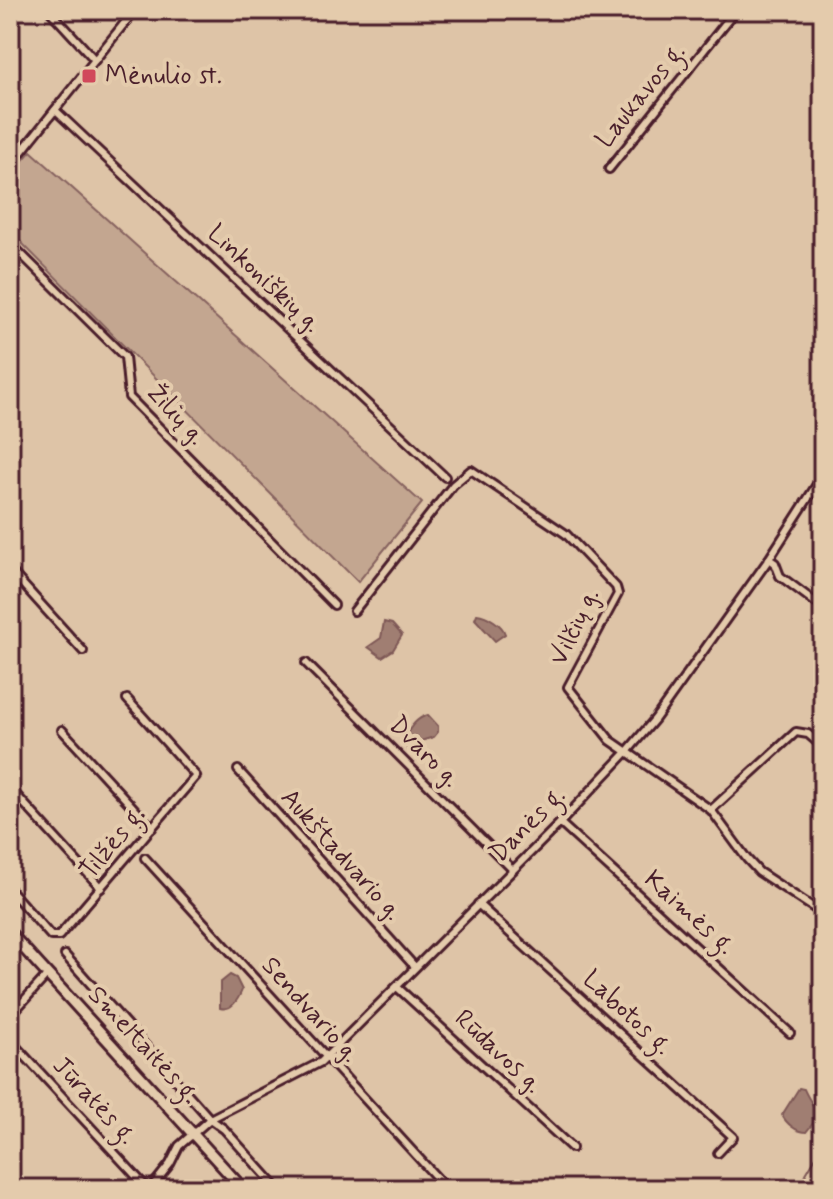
<svg xmlns="http://www.w3.org/2000/svg" width="833" height="1199" font-family="Mynerve,sans-serif">
  <style>
    .green { fill: #c3a690; stroke: #86625e; stroke-width: 2 }
    .water { fill: #a07e72; stroke: #7e5856; stroke-width: 2 }
    .lines { fill: none; stroke-linecap: round; stroke-linejoin: round }
    .stream { stroke: #7e5856; stroke-width: 2 }
    .street-casing { stroke: #4a1f2b; stroke-width: 12 }
    .secondary-casing { stroke: #4a1f2b; stroke-width: 15 }
    .street { stroke: #e4cbac; stroke-width: 6 }
    .secondary { stroke: #e4cbac; stroke-width: 9 }
    .poi-dot { fill: #d1495b; stroke: #e4cbac; stroke-width: 3 }
    .labels { text-anchor: middle; dominant-baseline: central; stroke-width: 8; stroke-linejoin: round; paint-order: stroke }
    .poi-label { font-size: 26px; fill: #4a1f2b; stroke: #e4cbac; text-anchor: start }
    .street-label { font-size: 26px; fill: #4a1f2b; stroke: #e4cbac }
  </style>
  <rect width="100%" height="100%" fill="#dec4a7"/>
  <filter id="ink" filterUnits="userSpaceOnUse"><feTurbulence type="fractalNoise" baseFrequency=".0125" numOctaves="2"/><feDisplacementMap in="SourceGraphic" scale="16" xChannelSelector="R" yChannelSelector="G"/><feConvolveMatrix kernelMatrix="1 2 1 2 8 2 1 2 1" color-interpolation-filters="sRGB"/></filter>
  <g filter="url(#ink)">
    <path class="green" d="M31,151L422,503L358,582L10,231V175Z"/>
    <g class="water">
      <path d="M477,614C487,615 503,625 505,634L495,641L475,619Z"/>
      <path d="M384,622L392,624L402,635L393,650L382,657L368,647L381,638Z"/>
      <path d="M428,715L438,726V732L434,737L421,741L410,751L402,741C409,730 415,718 428,715Z"/>
      <path d="M230,975L236,978L242,990C238,1000 231,1011 220,1008V983Z"/>
      <path d="M799,1088L804,1089C808,1099 816,1108 818,1117L806,1132C796,1132 786,1123 782,1115Z"/>
    </g>
    <g class="lines">
      <path class="stream" d="M797,1189L823,1145"/>
      <g class="street-casing">
        <g id="street">
          <path d="M49,10L95,60"/>
          <path d="M55,110L445,477"/>
          <path d="M10,166L135,10"/>
          <path d="M609,169L736,10"/>
          <path d="M10,243L125,357L129,397L334,605"/>
          <path d="M769,559L775,563L780,576L823,608"/>
          <path d="M10,570L83,651"/>
          <path d="M354,611L453,485L471,470L566,534L616,587L618,594L568,687L610,740L711,810L747,859L759,872L823,914"/>
          <path d="M306,663L512,869"/>
          <path d="M62,730L152,828"/>
          <path d="M238,770L415,967"/>
          <path d="M10,788L101,888"/>
          <path d="M711,810L796,732L808,734L823,747"/>
          <path d="M560,823L790,1033"/>
          <path d="M145,858L447,1189"/>
          <path d="M10,890L51,936H59L196,776L127,699"/>
          <path d="M478,904L733,1137L718,1153"/>
          <path d="M65,955L210,1119L224,1129L278,1189"/>
          <path d="M397,987L572,1148"/>
          <path d="M10,1016L48,974"/>
          <path d="M10,1040L148,1189"/>
          <path d="M150,1189L170,1164L179,1146L210,1119L321,1062L560,823L626,753L655,719L769,559L823,475"/>
        </g>
      </g>
      <g class="secondary-casing">
        <path id="secondary" d="M10,933L243,1189"/>
      </g>
      <use href="#street" class="street"/>
      <use href="#secondary" class="secondary"/>
    </g>
  </g>
  <rect class="poi-dot" x="81" y="68" width="16" height="16" rx="4"/>
  <g class="labels">
    <g class="poi-label">
      <text x="105" y="76">Mėnulio st.</text>
    </g>
    <g class="street-label">
      <text transform="translate(641 96) rotate(-51)">Laukavos g.</text>
      <text transform="translate(264 279) rotate(43)">Linkoniškių g.</text>
      <text transform="translate(176 415) rotate(47)">Žilių g.</text>
      <text transform="translate(575 627) rotate(-64)">Vilčių g.</text>
      <text transform="translate(424 752) rotate(45)">Dvaro g.</text>
      <text transform="translate(528 825) rotate(-45)">Danės g.</text>
      <text transform="translate(113 843) rotate(-50)">Tilžės g.</text>
      <text transform="translate(341 855) rotate(48)">Aukštadvario g.</text>
      <text transform="translate(689 913) rotate(42)">Kaimės g.</text>
      <text transform="translate(310 1010) rotate(48)">Sendvario g.</text>
      <text transform="translate(627 1013) rotate(43)">Labotos g.</text>
      <text transform="translate(143 1045) rotate(47)">Smeltaitės g.</text>
      <text transform="translate(498 1052) rotate(43)">Rūdavos g.</text>
      <text transform="translate(94 1101) rotate(47)">Jūratės g.</text>
    </g>
  </g>
  <rect width="833" height="1199" fill="none" stroke="#e4cbac" stroke-width="40"/>
  <rect x="20" y="20" width="793" height="1159" fill="none" stroke="#4a1f2b" stroke-width="3" filter="url(#ink)"/>
</svg>
